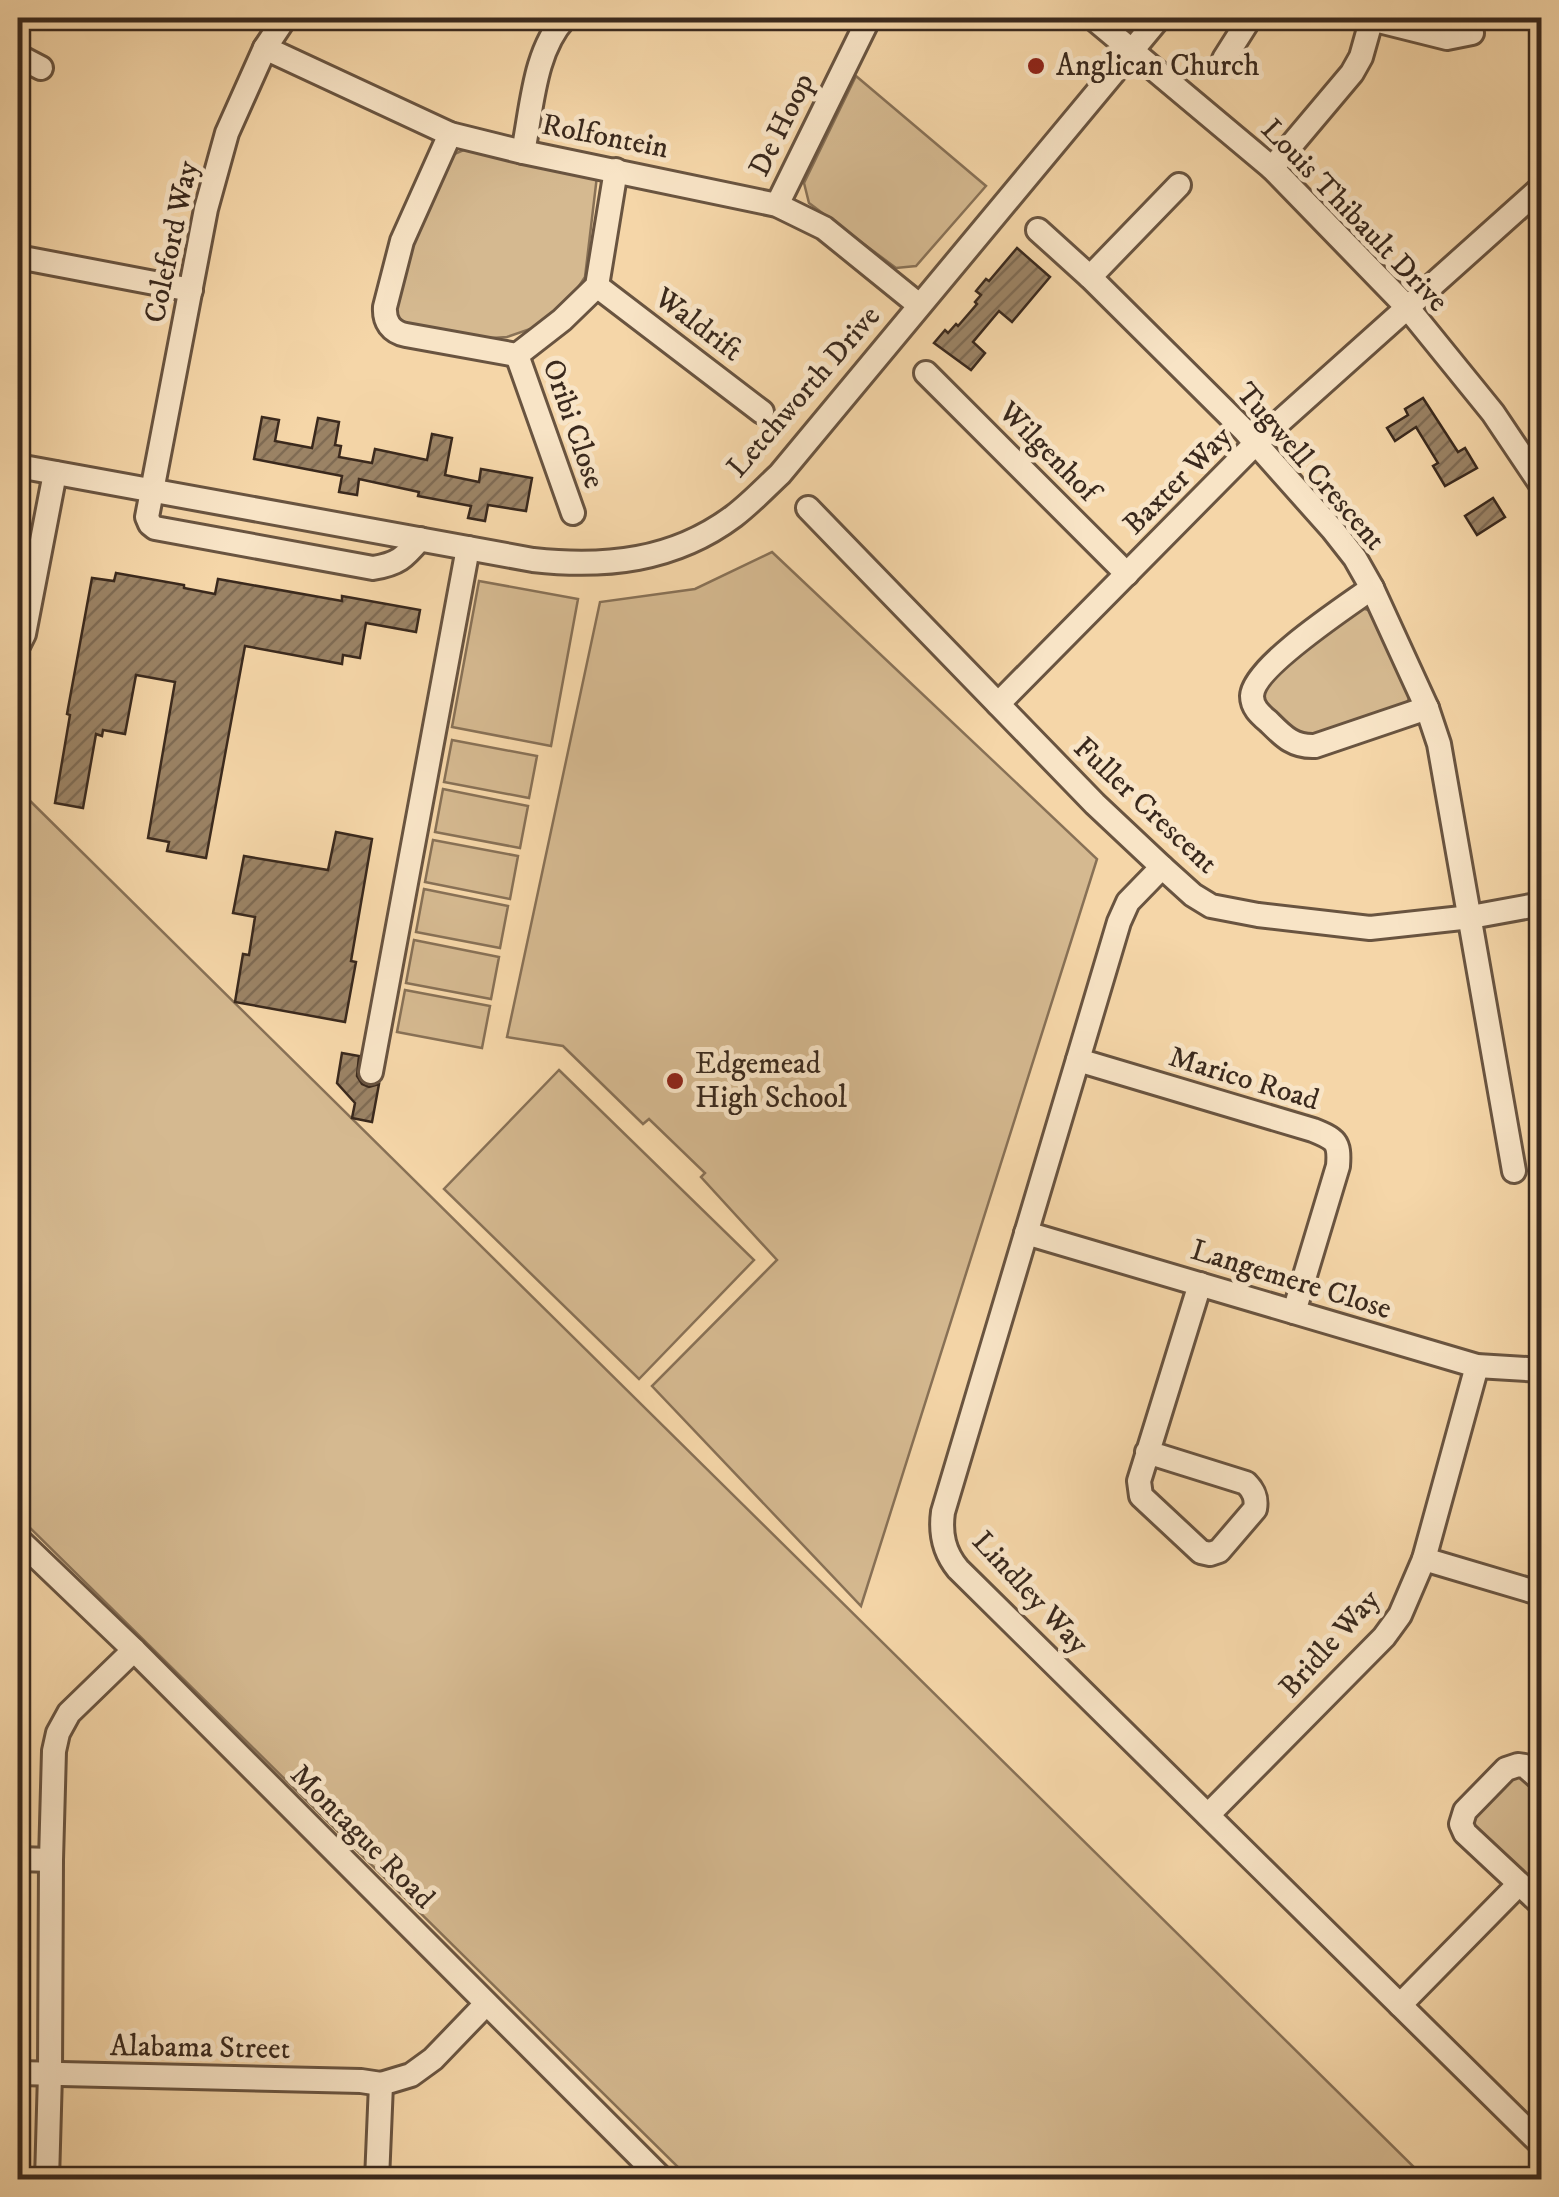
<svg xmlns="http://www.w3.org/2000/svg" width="1559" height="2197" font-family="'IM FELL DW Pica',serif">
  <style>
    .green { fill: #d5b990; stroke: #887156; stroke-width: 2.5 }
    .building { fill: url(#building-hatch); stroke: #3a291d; stroke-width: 2.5 }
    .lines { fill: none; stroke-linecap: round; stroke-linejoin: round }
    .minor-casing { stroke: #695440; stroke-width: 28 }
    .minor { stroke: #f8e4c6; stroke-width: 22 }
    .poi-dot { fill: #8f2418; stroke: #f8e4c6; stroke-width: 4 }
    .labels { text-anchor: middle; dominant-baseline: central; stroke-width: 10; stroke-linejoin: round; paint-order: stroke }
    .poi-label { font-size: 30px; fill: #3a291d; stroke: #f8e4c6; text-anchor: start }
    .street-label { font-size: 30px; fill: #3a291d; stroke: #f8e4c6 }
  </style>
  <defs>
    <pattern id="building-hatch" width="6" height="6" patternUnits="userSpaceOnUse" patternTransform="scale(2.5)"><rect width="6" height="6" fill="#9b8365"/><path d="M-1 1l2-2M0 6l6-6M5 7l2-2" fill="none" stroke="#7f6b53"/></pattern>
  </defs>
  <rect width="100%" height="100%" fill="#f5d6a8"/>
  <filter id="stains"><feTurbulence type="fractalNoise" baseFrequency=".002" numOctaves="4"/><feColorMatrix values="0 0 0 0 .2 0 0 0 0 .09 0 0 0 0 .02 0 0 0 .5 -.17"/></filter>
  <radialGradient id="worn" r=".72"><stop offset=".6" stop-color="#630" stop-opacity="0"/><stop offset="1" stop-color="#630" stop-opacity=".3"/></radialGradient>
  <g class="green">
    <path d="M856,76L986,186L916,266L896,268L809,203L804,183Z"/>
    <path d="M466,149L597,176L585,277L569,301L536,327L507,337L477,339L405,325L396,314C397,261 430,202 452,155Z"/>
    <path d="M772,552L1097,859L861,1606L652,1386L777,1260L701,1177L705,1173L649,1119L643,1124L563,1046L507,1037L600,602L695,589Z"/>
    <path d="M479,581L578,599L551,746L452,727Z"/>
    <path d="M1362,608L1371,611L1410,696L1406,706L1303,740L1266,707L1263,691L1300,648Z"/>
    <path d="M452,740L537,756L529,798L444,782Z"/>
    <path d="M18,789L1426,2179H690L18,1516Z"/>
    <path d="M443,789L528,806L520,848L435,832Z"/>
    <path d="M433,840L518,856L510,899L425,882Z"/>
    <path d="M424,889L508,906L500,948L416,932Z"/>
    <path d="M414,940L499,957L491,999L406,983Z"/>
    <path d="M405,990L490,1006L482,1048L397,1032Z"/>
    <path d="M559,1070L754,1260L639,1379L444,1189Z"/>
    <path d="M1519,1773L1541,1789V1895L1472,1825L1473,1815L1510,1776Z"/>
  </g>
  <g class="building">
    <path d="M1017,248L1050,277L1012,322L999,311L973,342L985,353L971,370L934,343L945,330L948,333L956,324L958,326L977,304L975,302L981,295L976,291L986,279L989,281Z"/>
    <path d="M1423,398L1458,452L1465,448L1477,468L1445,486L1433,466L1438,463L1416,427L1395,441L1387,428L1408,415L1405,409Z"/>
    <path d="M262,417L279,420L275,441L312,448L318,418L339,422L335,445L341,446L339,457L372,463L375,449L427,460L432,434L452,438L445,475L479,482L481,469L532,478L526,511L488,505L485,521L468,518L471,506L418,496L419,492L359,479L357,495L339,492L342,476L254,459Z"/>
    <path d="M1493,498L1505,517L1477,535L1465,516Z"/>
    <path d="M116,573L184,585V588L215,594L218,579L342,601V596L420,610L416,632L366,623L360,658L343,655L342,664L245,646L206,858L167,851L169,842L148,838L175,682L136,675L125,734L103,730L102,736L96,734L83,808L55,803L70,715L67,714L92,578L114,581Z"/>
    <path d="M336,832L372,839L351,961L356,962L345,1022L235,1002L243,954L249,955L255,917L233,913L244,856L328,870Z"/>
    <path d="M342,1053L359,1056L357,1076L362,1084L369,1087L379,1084L372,1122L352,1118L355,1103L337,1083Z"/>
  </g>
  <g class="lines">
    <g class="minor-casing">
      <g id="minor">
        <path d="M285,18L265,48L227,133L206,209L147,517L150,524L155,528L373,568C398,564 404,558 420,539"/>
        <path d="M1093,18L1272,168L1407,307L1493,413L1542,486"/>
        <path d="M1371,19L1447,38L1472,33"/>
        <path d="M265,48L450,134L523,152L777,205L824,228L919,305"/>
        <path d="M18,56L41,68"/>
        <path d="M1224,59L1250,18"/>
        <path d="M450,134L402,241L385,307C384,322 391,332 406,335L517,355L562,320L597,286L616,170"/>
        <path d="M523,152C532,108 534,51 565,18"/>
        <path d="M1272,168L1352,73L1361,57L1372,18"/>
        <path d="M777,205L869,18"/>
        <path d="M1038,230L1090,277L1244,430L1333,530L1355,558L1372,588L1427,708L1439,744L1514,1171"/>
        <path d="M18,257L191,290"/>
        <path d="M1090,277L1179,185"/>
        <path d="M597,286L762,412"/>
        <path d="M517,355L573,513"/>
        <path d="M926,373L1127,574"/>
        <path d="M18,466L533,560C605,568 674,561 734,516C751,503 765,488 780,474L1159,18"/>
        <path d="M808,508L1095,804L1162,867L1193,895L1211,906L1258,915L1370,928L1471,917L1542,904"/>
        <path d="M1372,588C1347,606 1253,667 1252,696C1252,708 1261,715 1269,722C1283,736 1293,747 1315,746L1427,708"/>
        <path d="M18,646L24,634L55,473"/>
        <path d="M998,704L1256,443L1542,187"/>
        <path d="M1162,867L1128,902L1119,922L943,1512C940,1534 944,1552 958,1569L1542,2145"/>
        <path d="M1078,1060L1313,1130C1335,1139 1340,1141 1338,1166L1294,1312"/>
        <path d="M371,1072L468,548"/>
        <path d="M1026,1233L1477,1366L1542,1370"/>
        <path d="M1147,1452L1246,1483C1254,1491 1257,1498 1255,1509L1219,1551L1210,1554L1201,1552L1141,1496L1139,1481L1200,1284"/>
        <path d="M18,1539L134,1650L663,2180"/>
        <path d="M1424,1559L1542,1594"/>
        <path d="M1542,1781L1525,1766L1518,1765L1506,1769L1465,1811L1461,1824L1465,1833L1542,1905"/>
        <path d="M1208,1815L1384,1637L1400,1615L1424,1559L1477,1366"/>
        <path d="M18,1859L51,1860"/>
        <path d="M1400,2005L1519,1884"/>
        <path d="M18,2073L361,2081L381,2084"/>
        <path d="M47,2180L50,2074L51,1860L54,1751L58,1733L69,1713L134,1650"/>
        <path d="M377,2180L381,2084L411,2075L433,2059L486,2004"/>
      </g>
    </g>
    <use href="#minor" class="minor"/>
  </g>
  <g class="poi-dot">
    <circle cx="1036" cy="66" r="10"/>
    <circle cx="675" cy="1081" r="10"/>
  </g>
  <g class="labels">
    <g class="poi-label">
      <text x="1056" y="66">Anglican Church</text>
      <text x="695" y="1064">Edgemead<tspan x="695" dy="34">High School</tspan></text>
    </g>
    <g class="street-label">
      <text transform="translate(782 125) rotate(-64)">De Hoop</text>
      <text transform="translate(605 137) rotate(11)">Rolfontein</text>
      <text transform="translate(1354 216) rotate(46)">Louis Thibault Drive</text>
      <text transform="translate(172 242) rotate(-78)">Coleford Way</text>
      <text transform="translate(698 325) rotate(37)">Waldrift</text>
      <text transform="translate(804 392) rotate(-49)">Letchworth Drive</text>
      <text transform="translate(573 424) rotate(71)">Oribi Close</text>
      <text transform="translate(1048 452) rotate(45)">Wilgenhof</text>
      <text transform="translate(1310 467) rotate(49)">Tugwell Crescent</text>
      <text transform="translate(1178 481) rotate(-45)">Baxter Way</text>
      <text transform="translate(1145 806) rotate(43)">Fuller Crescent</text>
      <text transform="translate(1244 1079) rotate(17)">Marico Road</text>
      <text transform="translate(1291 1280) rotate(17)">Langemere Close</text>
      <text transform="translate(1030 1593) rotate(47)">Lindley Way</text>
      <text transform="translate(1330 1644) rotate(-48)">Bridle Way</text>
      <text transform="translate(362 1837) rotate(45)">Montague Road</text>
      <text transform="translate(200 2048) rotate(1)">Alabama Street</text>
    </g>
  </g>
  <rect width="1559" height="2197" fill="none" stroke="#f5d6a8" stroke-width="60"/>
  <rect x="20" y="20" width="1519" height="2157" fill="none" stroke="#3a291d" stroke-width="5"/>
  <rect x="30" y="30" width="1499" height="2137" fill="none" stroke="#3a291d" stroke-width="2.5"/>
  <rect width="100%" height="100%" filter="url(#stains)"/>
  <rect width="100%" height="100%" fill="url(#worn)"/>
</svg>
